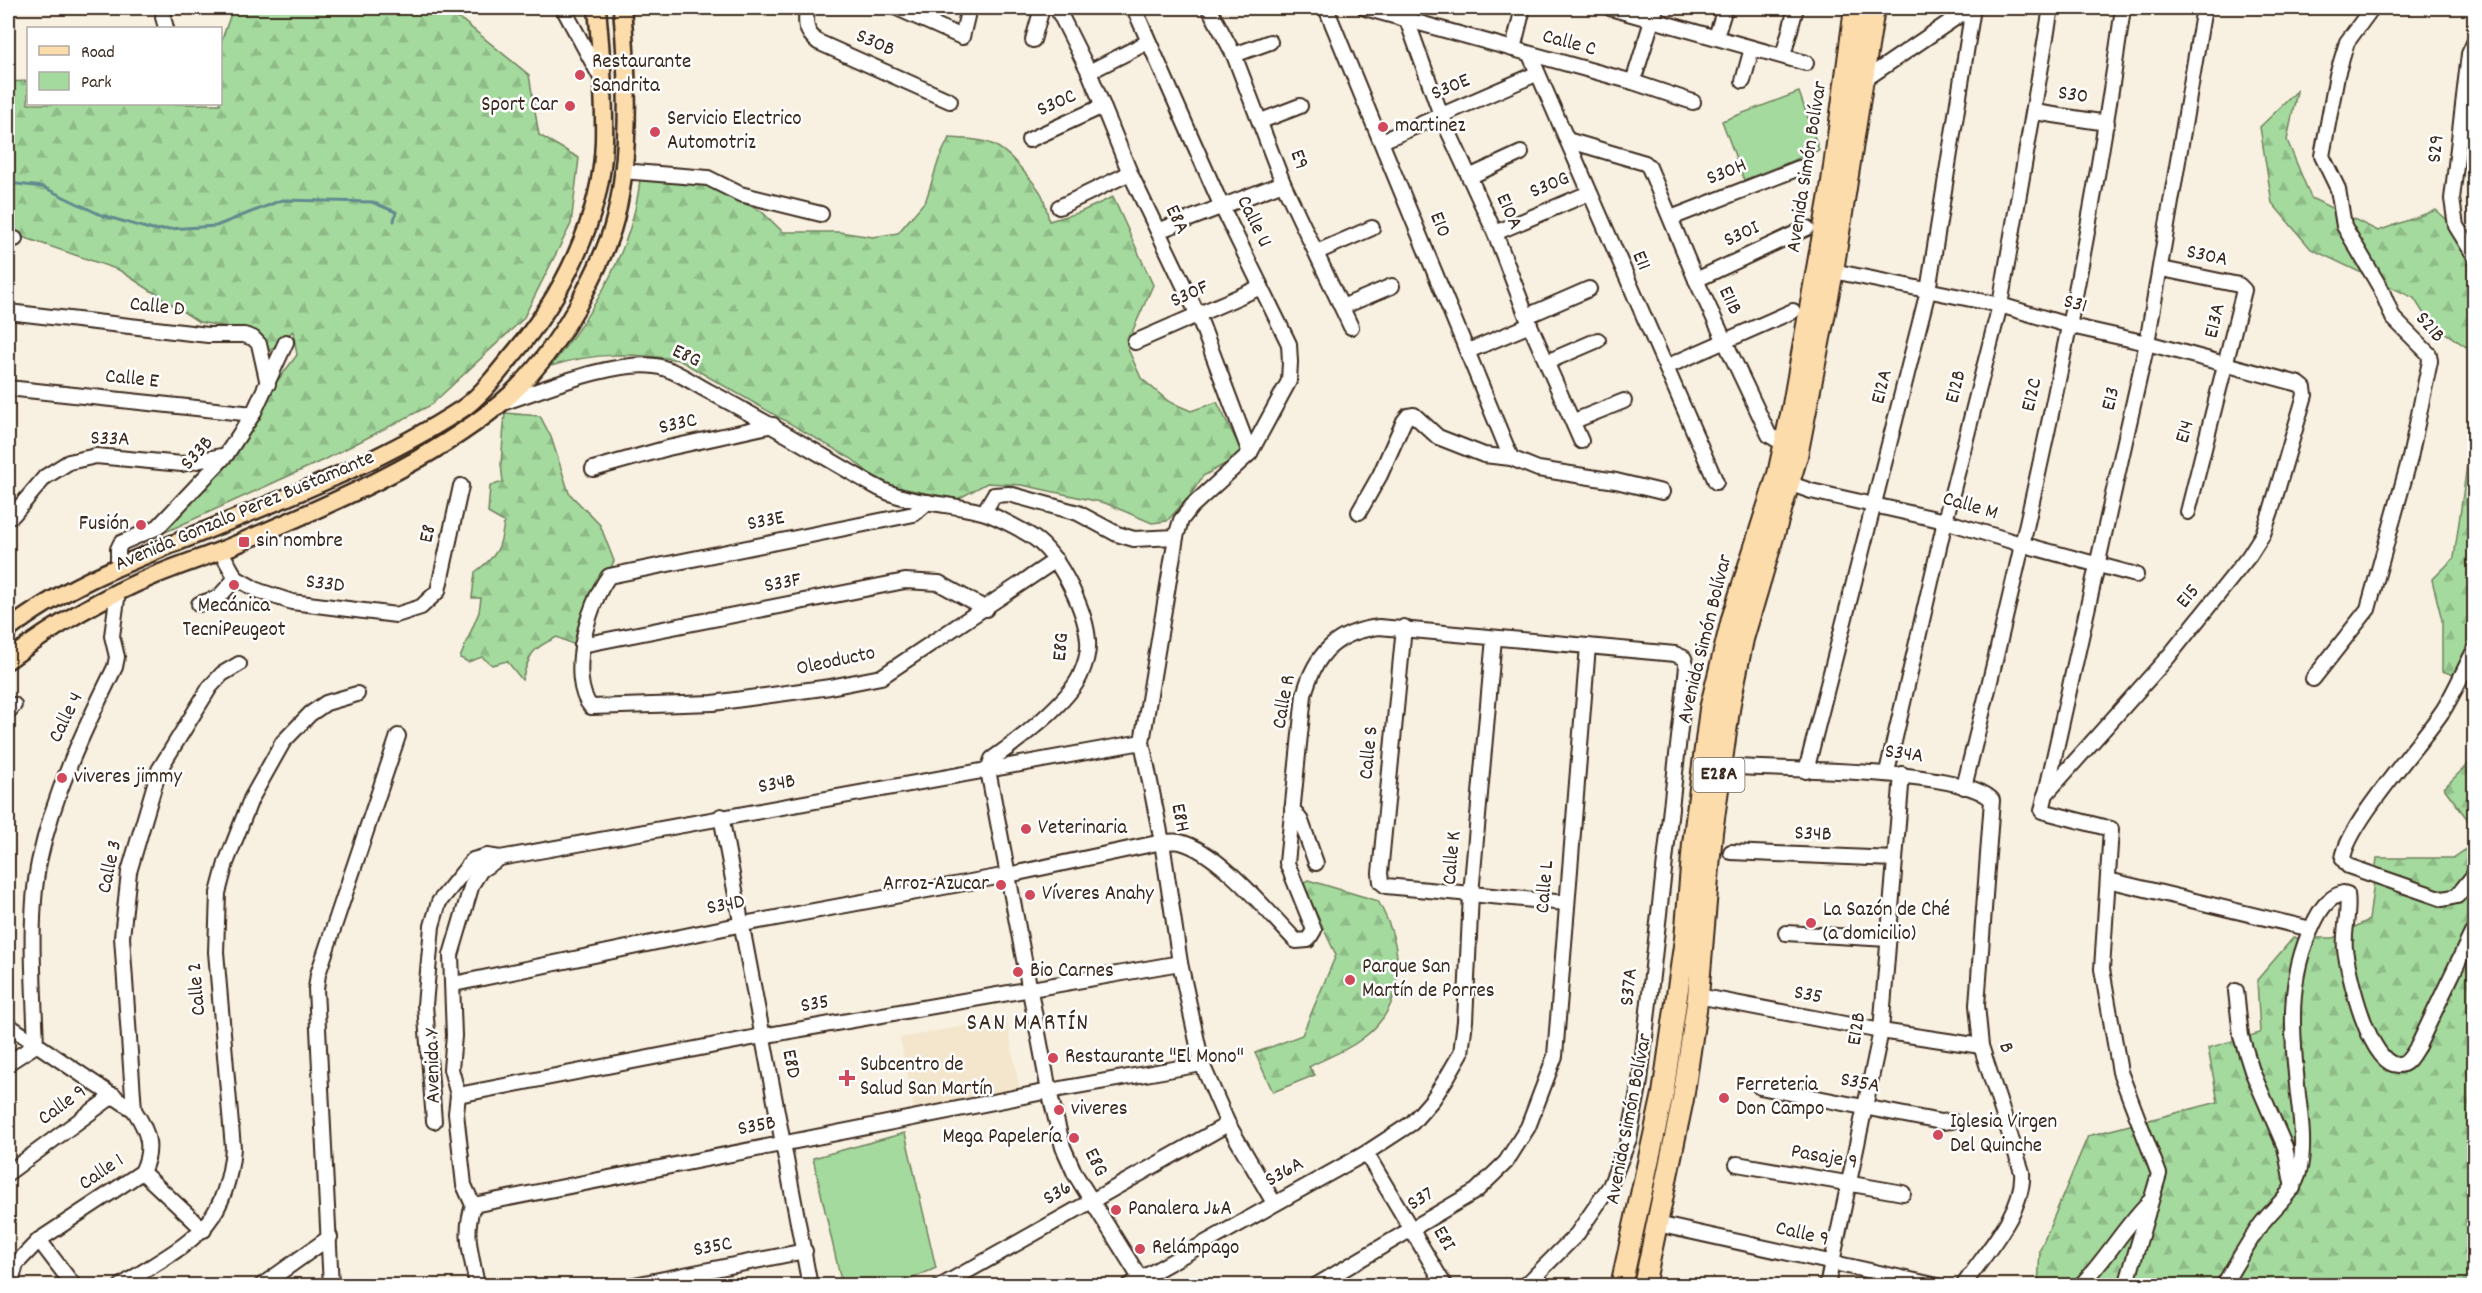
<svg xmlns="http://www.w3.org/2000/svg" width="2482" height="1293" font-family="Dekko,sans-serif">
  <style>
    .built { fill: #f3e6cc }
    .forest { fill: url(#forest-firs); stroke: #70825e; stroke-width: 1.5 }
    .green { fill: #a4da9d; stroke: #70825e; stroke-width: 1.5 }
    .lines { fill: none; stroke-linecap: round; stroke-linejoin: round }
    .stream { stroke: #628a8f; stroke-width: 3 }
    .minor-casing { stroke: #3b2a1e; stroke-width: 18 }
    .major-casing { stroke: #3b2a1e; stroke-width: 21 }
    .highway-casing { stroke: #3b2a1e; stroke-width: 24 }
    .minor { stroke: #fff; stroke-width: 14 }
    .major { stroke: #fddcac; stroke-width: 16 }
    .highway { stroke: #fddcac; stroke-width: 20 }
    .poi-dot { fill: #d1495b; stroke: #fff; stroke-width: 2 }
    .labels { text-anchor: middle; dominant-baseline: central; stroke-width: 5; stroke-linejoin: round; paint-order: stroke }
    .shield { fill: #fff; stroke: #766a62; stroke-width: 1.5 }
    .shield-label { font-size: 20px; font-weight: bold; fill: #3b2a1e }
    .street-label { font-size: 21px; fill: #3b2a1e; stroke: #fff }
    .poi-label { font-size: 21px; fill: #3b2a1e; stroke: #fff; text-anchor: start }
    .quarter-label { font-size: 24px; letter-spacing: 1.5px; fill: #3b2a1e; stroke: #fff }
  </style>
  <defs>
    <pattern id="forest-firs" width="22" height="20" patternUnits="userSpaceOnUse" patternTransform="scale(1.5)"><rect width="22" height="20" fill="#a4da9d"/><path d="M5 1l3.5 6h-7zM16 11l3.5 6h-7z" fill="#8ebb87"/></pattern>
  </defs>
  <rect width="100%" height="100%" fill="#f8f0e1"/>
  <filter id="ink" filterUnits="userSpaceOnUse"><feTurbulence type="fractalNoise" baseFrequency=".0167" numOctaves="2"/><feDisplacementMap in="SourceGraphic" scale="12" xChannelSelector="R" yChannelSelector="G"/><feConvolveMatrix kernelMatrix="1 2 1 2 8 2 1 2 1" color-interpolation-filters="sRGB"/></filter>
  <g filter="url(#ink)">
    <path class="built" d="M1006,1018L1020,1091L915,1112L900,1038Z"/>
    <g class="forest">
      <path d="M233,8H437L463,21L529,75L539,135L579,158L571,224L523,319L431,405L328,458L161,534L297,355L293,331L260,359L255,332L199,322L119,270L8,232V82L28,81V104H220L221,42Z"/>
      <path d="M2297,91L2287,140L2311,198L2378,231L2436,210L2474,243V352L2429,322L2414,298L2311,249L2272,203L2260,127Z"/>
      <path d="M949,138C989,140 999,141 1025,173C1043,193 1044,195 1049,221L1078,213L1113,197L1153,285L1133,330L1128,349L1141,378L1168,401L1191,411L1217,402L1243,454L1203,476L1189,497L1167,521L1152,523L1105,503L1022,485L987,483L958,499L895,487L870,474L852,459L679,360C633,353 596,352 551,366C594,311 633,250 640,179L706,185L761,211L783,232H839L873,237L898,233L926,200L939,159Z"/>
      <path d="M505,413L540,416L551,437L569,493L600,525L614,561L589,617H582L575,645L557,637C531,649 530,653 522,680L507,661L492,665L482,657L468,662L460,658L479,612L481,598H472L475,572C497,556 501,549 504,522L488,513L490,486L503,482L501,464Z"/>
      <path d="M2474,415V682L2442,671V620L2432,580L2454,558Z"/>
      <path d="M2472,760H2474V828L2444,788Z"/>
      <path d="M2474,844V1285L2038,1286L2040,1250L2088,1136L2218,1102L2208,1048L2260,1033L2257,980L2293,938H2333L2369,920L2377,858H2453Z"/>
      <path d="M1308,880L1378,901C1405,949 1409,1007 1359,1041C1344,1052 1325,1058 1309,1067L1315,1075L1273,1092L1255,1053L1302,1035L1336,955L1302,883Z"/>
    </g>
    <g class="green">
      <path d="M1799,92L1819,150L1744,180L1722,121Z"/>
      <path d="M905,1133L936,1268L897,1285H842L813,1158Z"/>
    </g>
    <g class="lines">
      <path class="stream" d="M8,183L43,187L101,215L153,230L216,226L282,200L372,202L396,212L394,221"/>
      <g class="minor-casing">
        <g id="minor">
          <path d="M165,8L163,17L166,28"/>
          <path d="M563,8L601,78"/>
          <path d="M807,8C805,23 805,32 818,42L950,101"/>
          <path d="M897,8L962,37L969,8"/>
          <path d="M1057,8L1089,72L1130,173L1198,315L1250,453"/>
          <path d="M1134,8L1222,207L1289,344L1290,362L1289,381L1250,453L1192,506L1181,520L1176,537L1142,742L1162,842L1180,963L1202,1064L1228,1124L1274,1203"/>
          <path d="M1209,8L1234,55L1283,183L1351,327"/>
          <path d="M1326,8L1511,458"/>
          <path d="M1365,8L1633,82L1693,102"/>
          <path d="M1610,8L1806,63"/>
          <path d="M1407,20L1441,115L1495,233L1530,325L1581,441"/>
          <path d="M1716,37L1725,8"/>
          <path d="M1033,40L1042,8"/>
          <path d="M2474,43L2469,54L2452,199L2456,226L2474,255"/>
          <path d="M1513,49L1523,8"/>
          <path d="M1234,55L1270,42"/>
          <path d="M1530,55L1716,482"/>
          <path d="M1783,56L1796,8"/>
          <path d="M1089,72L1148,42"/>
          <path d="M1864,80L1970,8"/>
          <path d="M1743,81L1752,48"/>
          <path d="M1633,82L1656,8"/>
          <path d="M2034,112L2107,123"/>
          <path d="M1261,121L1300,106"/>
          <path d="M1029,140L1103,106"/>
          <path d="M1567,140L1645,163L1649,167L1696,280L1769,435L1784,444"/>
          <path d="M1382,141L1536,74"/>
          <path d="M622,171L708,178L740,194L821,214"/>
          <path d="M1469,177L1521,153"/>
          <path d="M1059,207L1130,173"/>
          <path d="M1671,218L1799,168"/>
          <path d="M1158,231L1283,183"/>
          <path d="M1495,233L1589,193"/>
          <path d="M8,238L15,239"/>
          <path d="M1317,252L1372,228"/>
          <path d="M2162,269L2239,285L2244,290L2188,512"/>
          <path d="M1833,271L2000,305L2071,326L2147,343L2299,384L2304,388L2305,395L2271,511L2263,534L2249,556L2169,656L2045,795"/>
          <path d="M1696,280L1807,228"/>
          <path d="M1342,307L1392,286"/>
          <path d="M8,312L208,335H244L253,338L259,344L268,384"/>
          <path d="M1527,316L1589,289"/>
          <path d="M1135,342L1261,287"/>
          <path d="M1468,351L1530,325"/>
          <path d="M1547,362L1598,340"/>
          <path d="M1666,367L1793,311"/>
          <path d="M8,388L253,414"/>
          <path d="M502,403C543,390 613,360 655,366C675,369 694,384 712,393C767,422 819,454 873,485C906,505 947,502 982,512C994,515 1029,533 1038,541C1061,560 1086,611 1088,641C1089,652 1085,665 1080,676C1068,702 1017,742 992,759L988,770L1049,1091L1063,1147L1075,1174L1145,1286"/>
          <path d="M1574,421L1624,401"/>
          <path d="M593,469L668,448L773,425"/>
          <path d="M1791,484L1811,491L1945,521L2021,544L2136,575"/>
          <path d="M928,502L914,514L609,576C588,603 567,679 591,707L713,703L830,687L881,677L1056,560"/>
          <path d="M984,512L994,495L1009,494L1078,513L1117,534L1134,539L1176,537"/>
          <path d="M1359,512L1380,475L1404,421L1408,416L1414,415L1438,437L1484,455L1511,458L1538,469L1616,481L1662,492"/>
          <path d="M13,515L45,477L69,462L96,456L182,464L226,455"/>
          <path d="M220,550L236,578L259,591L292,602L396,615L421,607L438,591L461,486"/>
          <path d="M118,567V549L121,543L158,527L226,455L253,414L286,342"/>
          <path d="M199,604L219,597L236,578"/>
          <path d="M1404,627L1380,873L1381,882L1386,886L1566,903"/>
          <path d="M582,645L905,581L939,583L986,609"/>
          <path d="M2474,651C2464,670 2455,691 2444,709C2422,743 2347,824 2343,859L2348,866L2443,899L2457,896L2474,875"/>
          <path d="M2313,679L2368,609L2410,458L2430,361L2429,354L2393,318L2381,289L2344,226L2338,189L2322,156L2337,75L2347,42L2372,8"/>
          <path d="M8,712L14,705"/>
          <path d="M1739,767C1786,770 1964,769 1992,800L1977,1005L1981,1046L2022,1172C2025,1211 1984,1254 1963,1286"/>
          <path d="M1806,771L1928,291L1973,8"/>
          <path d="M1887,772L1945,521L2000,305L2051,8"/>
          <path d="M1964,787C2028,530 2087,271 2123,8"/>
          <path d="M1292,809L1301,821L1316,863"/>
          <path d="M721,816L810,1286"/>
          <path d="M1731,852L1894,859"/>
          <path d="M2108,880L2311,929"/>
          <path d="M1786,933L1888,939"/>
          <path d="M454,984L743,924L1008,875L1162,842C1168,842 1175,841 1180,842C1218,851 1269,913 1296,941L1308,940L1314,930L1287,863L1304,695C1315,654 1336,632 1379,627L1675,654L1684,658L1687,667L1640,1081L1629,1139L1610,1186L1577,1234L1525,1286"/>
          <path d="M2236,991L2241,1036L2252,1071L2285,1147L2293,1188"/>
          <path d="M1698,996L1881,1031L1981,1046"/>
          <path d="M8,1025L134,1110C148,1131 154,1148 142,1172L39,1240L16,1264L10,1286"/>
          <path d="M8,1063L36,1045C34,988 28,917 39,862C54,792 84,730 115,667L117,657L112,636L118,591"/>
          <path d="M1760,1087L1941,1122L1952,1121"/>
          <path d="M458,1095L762,1036L1180,963"/>
          <path d="M134,1110L122,937L129,872L159,770L210,687L222,674L239,664"/>
          <path d="M434,1121L425,1005L432,926L439,902L473,860L487,856L500,858L1142,742"/>
          <path d="M1366,1153L1445,1286"/>
          <path d="M1737,1164L1903,1193"/>
          <path d="M142,1172L204,1230"/>
          <path d="M8,1173L114,1095"/>
          <path d="M473,1205L1049,1091L1202,1064"/>
          <path d="M1657,1224L1938,1286"/>
          <path d="M39,1240L74,1286"/>
          <path d="M121,1286C185,1243 226,1233 233,1148L216,952L218,893L226,863L251,799L283,742L310,714L326,703L357,694"/>
          <path d="M261,1286L330,1237"/>
          <path d="M331,1286L316,989L318,974L398,736"/>
          <path d="M477,1286C472,1255 463,1236 473,1205L464,1185L456,1113L458,1095L451,1069L454,1036L451,955L472,884L481,870L500,858"/>
          <path d="M629,1286L805,1251"/>
          <path d="M941,1286L1228,1124"/>
          <path d="M1128,1286L1366,1153L1412,1123L1433,1099L1446,1079L1461,1053L1465,1021L1471,894L1494,638"/>
          <path d="M1315,1286L1476,1191L1506,1162L1528,1127L1555,1056L1588,646"/>
          <path d="M1827,1286L1881,1031L1902,774"/>
          <path d="M2080,1286C2106,1260 2123,1228 2149,1202"/>
          <path d="M2126,1286L2159,1174L2120,1072L2102,969L2111,829L2042,811L2147,343L2204,8"/>
          <path d="M2223,1286C2235,1266 2246,1246 2259,1227C2272,1208 2293,1195 2299,1172C2305,1149 2301,1118 2298,1095C2292,1035 2286,980 2313,925C2320,910 2327,898 2343,893L2347,894C2350,912 2343,931 2345,949C2348,972 2369,1067 2399,1065C2408,1065 2413,1053 2418,1046L2472,933"/>
        </g>
      </g>
      <g class="major-casing">
        <g id="major">
          <path d="M8,630C67,583 142,557 212,528C298,493 384,460 462,409C480,397 497,374 511,357C561,299 602,219 604,141C605,97 601,51 597,8"/>
          <path d="M8,660C54,626 100,598 153,576C184,563 216,554 246,540C333,503 426,464 500,404C531,378 557,343 577,307C590,282 603,257 612,230C632,165 628,75 622,8"/>
        </g>
      </g>
      <g class="highway-casing">
        <g id="highway">
          <path d="M1621,1286L1663,1094L1685,939L1693,844L1710,709L1732,619L1778,474L1793,405L1831,189L1855,8"/>
          <path d="M1644,1286L1683,1099L1698,996L1712,832L1730,703L1743,639L1797,456L1833,271L1874,8"/>
        </g>
      </g>
      <use href="#minor" class="minor"/>
      <use href="#major" class="major"/>
      <use href="#highway" class="highway"/>
    </g>
  </g>
  <g class="poi-dot">
    <circle cx="580" cy="75" r="6"/>
    <circle cx="570" cy="106" r="6"/>
    <circle cx="1383" cy="127" r="6"/>
    <circle cx="655" cy="132" r="6"/>
    <circle cx="141" cy="525" r="6"/>
    <rect x="238" y="536" width="12" height="12" rx="3"/>
    <circle cx="234" cy="585" r="6"/>
    <circle cx="62" cy="778" r="6"/>
    <circle cx="1026" cy="829" r="6"/>
    <circle cx="1001" cy="885" r="6"/>
    <circle cx="1030" cy="895" r="6"/>
    <circle cx="1811" cy="923" r="6"/>
    <circle cx="1018" cy="972" r="6"/>
    <circle cx="1350" cy="980" r="6"/>
    <circle cx="1053" cy="1058" r="6"/>
    <path d="M844 1069h6v6h6v6h-6v6h-6v-6h-6v-6h6z"/>
    <circle cx="1724" cy="1098" r="6"/>
    <circle cx="1059" cy="1110" r="6"/>
    <circle cx="1938" cy="1135" r="6"/>
    <circle cx="1074" cy="1138" r="6"/>
    <circle cx="1116" cy="1210" r="6"/>
    <circle cx="1140" cy="1249" r="6"/>
  </g>
  <g class="labels">
    <rect class="shield" x="1693.5" y="758" width="51" height="34" rx="4.5"/>
    <g class="shield-label">
      <text x="1719" y="775">E28A</text>
    </g>
    <g class="street-label">
      <text transform="translate(875 44) rotate(24)">S30B</text>
      <text transform="translate(1569 44) rotate(15)">Calle C</text>
      <text transform="translate(1451 88) rotate(-23)">S30E</text>
      <text transform="translate(2073 96) rotate(8)">S30</text>
      <text transform="translate(1057 104) rotate(-24)">S30C</text>
      <text transform="translate(2437 149) rotate(-84)">S29</text>
      <text transform="translate(1298 160) rotate(70)">E9</text>
      <text transform="translate(1808 167) rotate(-81)">Avenida Simón Bolívar</text>
      <text transform="translate(1727 173) rotate(-22)">S30H</text>
      <text transform="translate(1550 186) rotate(-23)">S30G</text>
      <text transform="translate(1508 212) rotate(66)">E10A</text>
      <text transform="translate(1176 220) rotate(64)">E8A</text>
      <text transform="translate(1253 222) rotate(64)">Calle U</text>
      <text transform="translate(1439 225) rotate(68)">E10</text>
      <text transform="translate(1742 235) rotate(-25)">S30I</text>
      <text transform="translate(2207 257) rotate(12)">S30A</text>
      <text transform="translate(1640 261) rotate(67)">E11</text>
      <text transform="translate(1190 295) rotate(-24)">S30F</text>
      <text transform="translate(1729 301) rotate(65)">E11B</text>
      <text transform="translate(2075 305) rotate(15)">S31</text>
      <text transform="translate(157 308) rotate(6)">Calle D</text>
      <text transform="translate(2216 321) rotate(-77)">E13A</text>
      <text transform="translate(2429 328) rotate(50)">S21B</text>
      <text transform="translate(686 357) rotate(25)">E8G</text>
      <text transform="translate(132 380) rotate(6)">Calle E</text>
      <text transform="translate(1883 387) rotate(-76)">E12A</text>
      <text transform="translate(1957 387) rotate(-76)">E12B</text>
      <text transform="translate(2033 395) rotate(-77)">E12C</text>
      <text transform="translate(2112 399) rotate(-77)">E13</text>
      <text transform="translate(678 425) rotate(-13)">S33C</text>
      <text transform="translate(2186 432) rotate(-74)">E14</text>
      <text transform="translate(110 440) rotate(2)">S33A</text>
      <text transform="translate(198 454) rotate(-48)">S33B</text>
      <text transform="translate(1970 507) rotate(16)">Calle M</text>
      <text transform="translate(245 512) rotate(-23)">Avenida Gonzalo Perez Bustamante</text>
      <text transform="translate(766 522) rotate(-11)">S33E</text>
      <text transform="translate(429 534) rotate(-78)">E8</text>
      <text transform="translate(783 584) rotate(-11)">S33F</text>
      <text transform="translate(325 585) rotate(7)">S33D</text>
      <text transform="translate(2189 597) rotate(-51)">E15</text>
      <text transform="translate(1706 639) rotate(-76)">Avenida Simón Bolívar</text>
      <text transform="translate(1062 647) rotate(-85)">E8G</text>
      <text transform="translate(836 662) rotate(-12)">Oleoducto</text>
      <text transform="translate(1285 702) rotate(-80)">Calle R</text>
      <text transform="translate(67 718) rotate(-64)">Calle 4</text>
      <text transform="translate(1370 753) rotate(-84)">Calle S</text>
      <text transform="translate(1904 755) rotate(8)">S34A</text>
      <text transform="translate(777 785) rotate(-10)">S34B</text>
      <text transform="translate(1179 818) rotate(79)">E8H</text>
      <text transform="translate(1813 835) rotate(2)">S34B</text>
      <text transform="translate(1453 858) rotate(-85)">Calle K</text>
      <text transform="translate(111 867) rotate(-78)">Calle 3</text>
      <text transform="translate(1546 887) rotate(-85)">Calle L</text>
      <text transform="translate(726 906) rotate(-11)">S34D</text>
      <text transform="translate(1630 987) rotate(-84)">S37A</text>
      <text transform="translate(198 989) rotate(-95)">Calle 2</text>
      <text transform="translate(1808 996) rotate(11)">S35</text>
      <text transform="translate(815 1005) rotate(-10)">S35</text>
      <text transform="translate(1858 1029) rotate(-81)">E12B</text>
      <text transform="translate(2005 1048) rotate(75)">B</text>
      <text transform="translate(790 1064) rotate(79)">E8D</text>
      <text transform="translate(434 1066) rotate(-91)">Avenida Y</text>
      <text transform="translate(1860 1084) rotate(11)">S35A</text>
      <text transform="translate(63 1106) rotate(-36)">Calle 9</text>
      <text transform="translate(1630 1119) rotate(-79)">Avenida Simón Bolívar</text>
      <text transform="translate(757 1127) rotate(-11)">S35B</text>
      <text transform="translate(1824 1158) rotate(10)">Pasaje 9</text>
      <text transform="translate(1095 1163) rotate(63)">E8G</text>
      <text transform="translate(102 1173) rotate(-34)">Calle 1</text>
      <text transform="translate(1285 1173) rotate(-29)">S36A</text>
      <text transform="translate(1058 1194) rotate(-30)">S36</text>
      <text transform="translate(1421 1200) rotate(-31)">S37</text>
      <text transform="translate(1802 1235) rotate(13)">Calle 9</text>
      <text transform="translate(1443 1239) rotate(60)">E8I</text>
      <text transform="translate(713 1248) rotate(-11)">S35C</text>
    </g>
    <g class="poi-label">
      <text x="592" y="63">Restaurante<tspan x="592" dy="24">Sandrita</tspan></text>
      <text x="558" y="106" text-anchor="end">Sport Car</text>
      <text x="667" y="120">Servicio Electrico<tspan x="667" dy="24">Automotriz</tspan></text>
      <text x="1395" y="127">martinez</text>
      <text x="129" y="525" text-anchor="end">Fusión</text>
      <text x="256" y="542">sin nombre</text>
      <text x="234" y="607" text-anchor="middle">Mecánica<tspan x="234" dy="24">TecniPeugeot</tspan></text>
      <text x="74" y="778">viveres jimmy</text>
      <text x="1038" y="829">Veterinaria</text>
      <text x="989" y="885" text-anchor="end">Arroz-Azucar</text>
      <text x="1042" y="895">Víveres Anahy</text>
      <text x="1823" y="911">La Sazón de Ché<tspan x="1823" dy="24">(a domicilio)</tspan></text>
      <text x="1362" y="968">Parque San<tspan x="1362" dy="24">Martín de Porres</tspan></text>
      <text x="1030" y="972">Bio Carnes</text>
      <text x="1065" y="1058">Restaurante "El Mono"</text>
      <text x="860" y="1066">Subcentro de<tspan x="860" dy="24">Salud San Martín</tspan></text>
      <text x="1736" y="1086">Ferreteria<tspan x="1736" dy="24">Don Campo</tspan></text>
      <text x="1071" y="1110">viveres</text>
      <text x="1950" y="1123">Iglesia Virgen<tspan x="1950" dy="24">Del Quinche</tspan></text>
      <text x="1062" y="1138" text-anchor="end">Mega Papelería</text>
      <text x="1128" y="1210">Panalera J&amp;A</text>
      <text x="1152" y="1249">Relámpago</text>
    </g>
    <g class="quarter-label">
      <text x="1028" y="1024">SAN MARTÍN</text>
    </g>
  </g>
  <rect width="2482" height="1293" fill="none" stroke="#fff" stroke-width="30"/>
  <rect x="15" y="15" width="2452" height="1263" fill="none" stroke="#3b2a1e" stroke-width="2" filter="url(#ink)"/>
  <rect x="27" y="27" width="195" height="78" fill="#ffffff" stroke="#b1aaa5" stroke-width="1.5"/>
  <rect x="39" y="46" width="30" height="9" fill="#fddcac" stroke="#b1aaa5" stroke-width="1.5"/>
  <text x="81" y="57" font-size="18" fill="#3b2a1e">Road</text>
  <rect x="39" y="72" width="30" height="18" fill="#a4da9d" stroke="#b1aaa5" stroke-width="1.5"/>
  <text x="81" y="87" font-size="18" fill="#3b2a1e">Park</text>
</svg>
